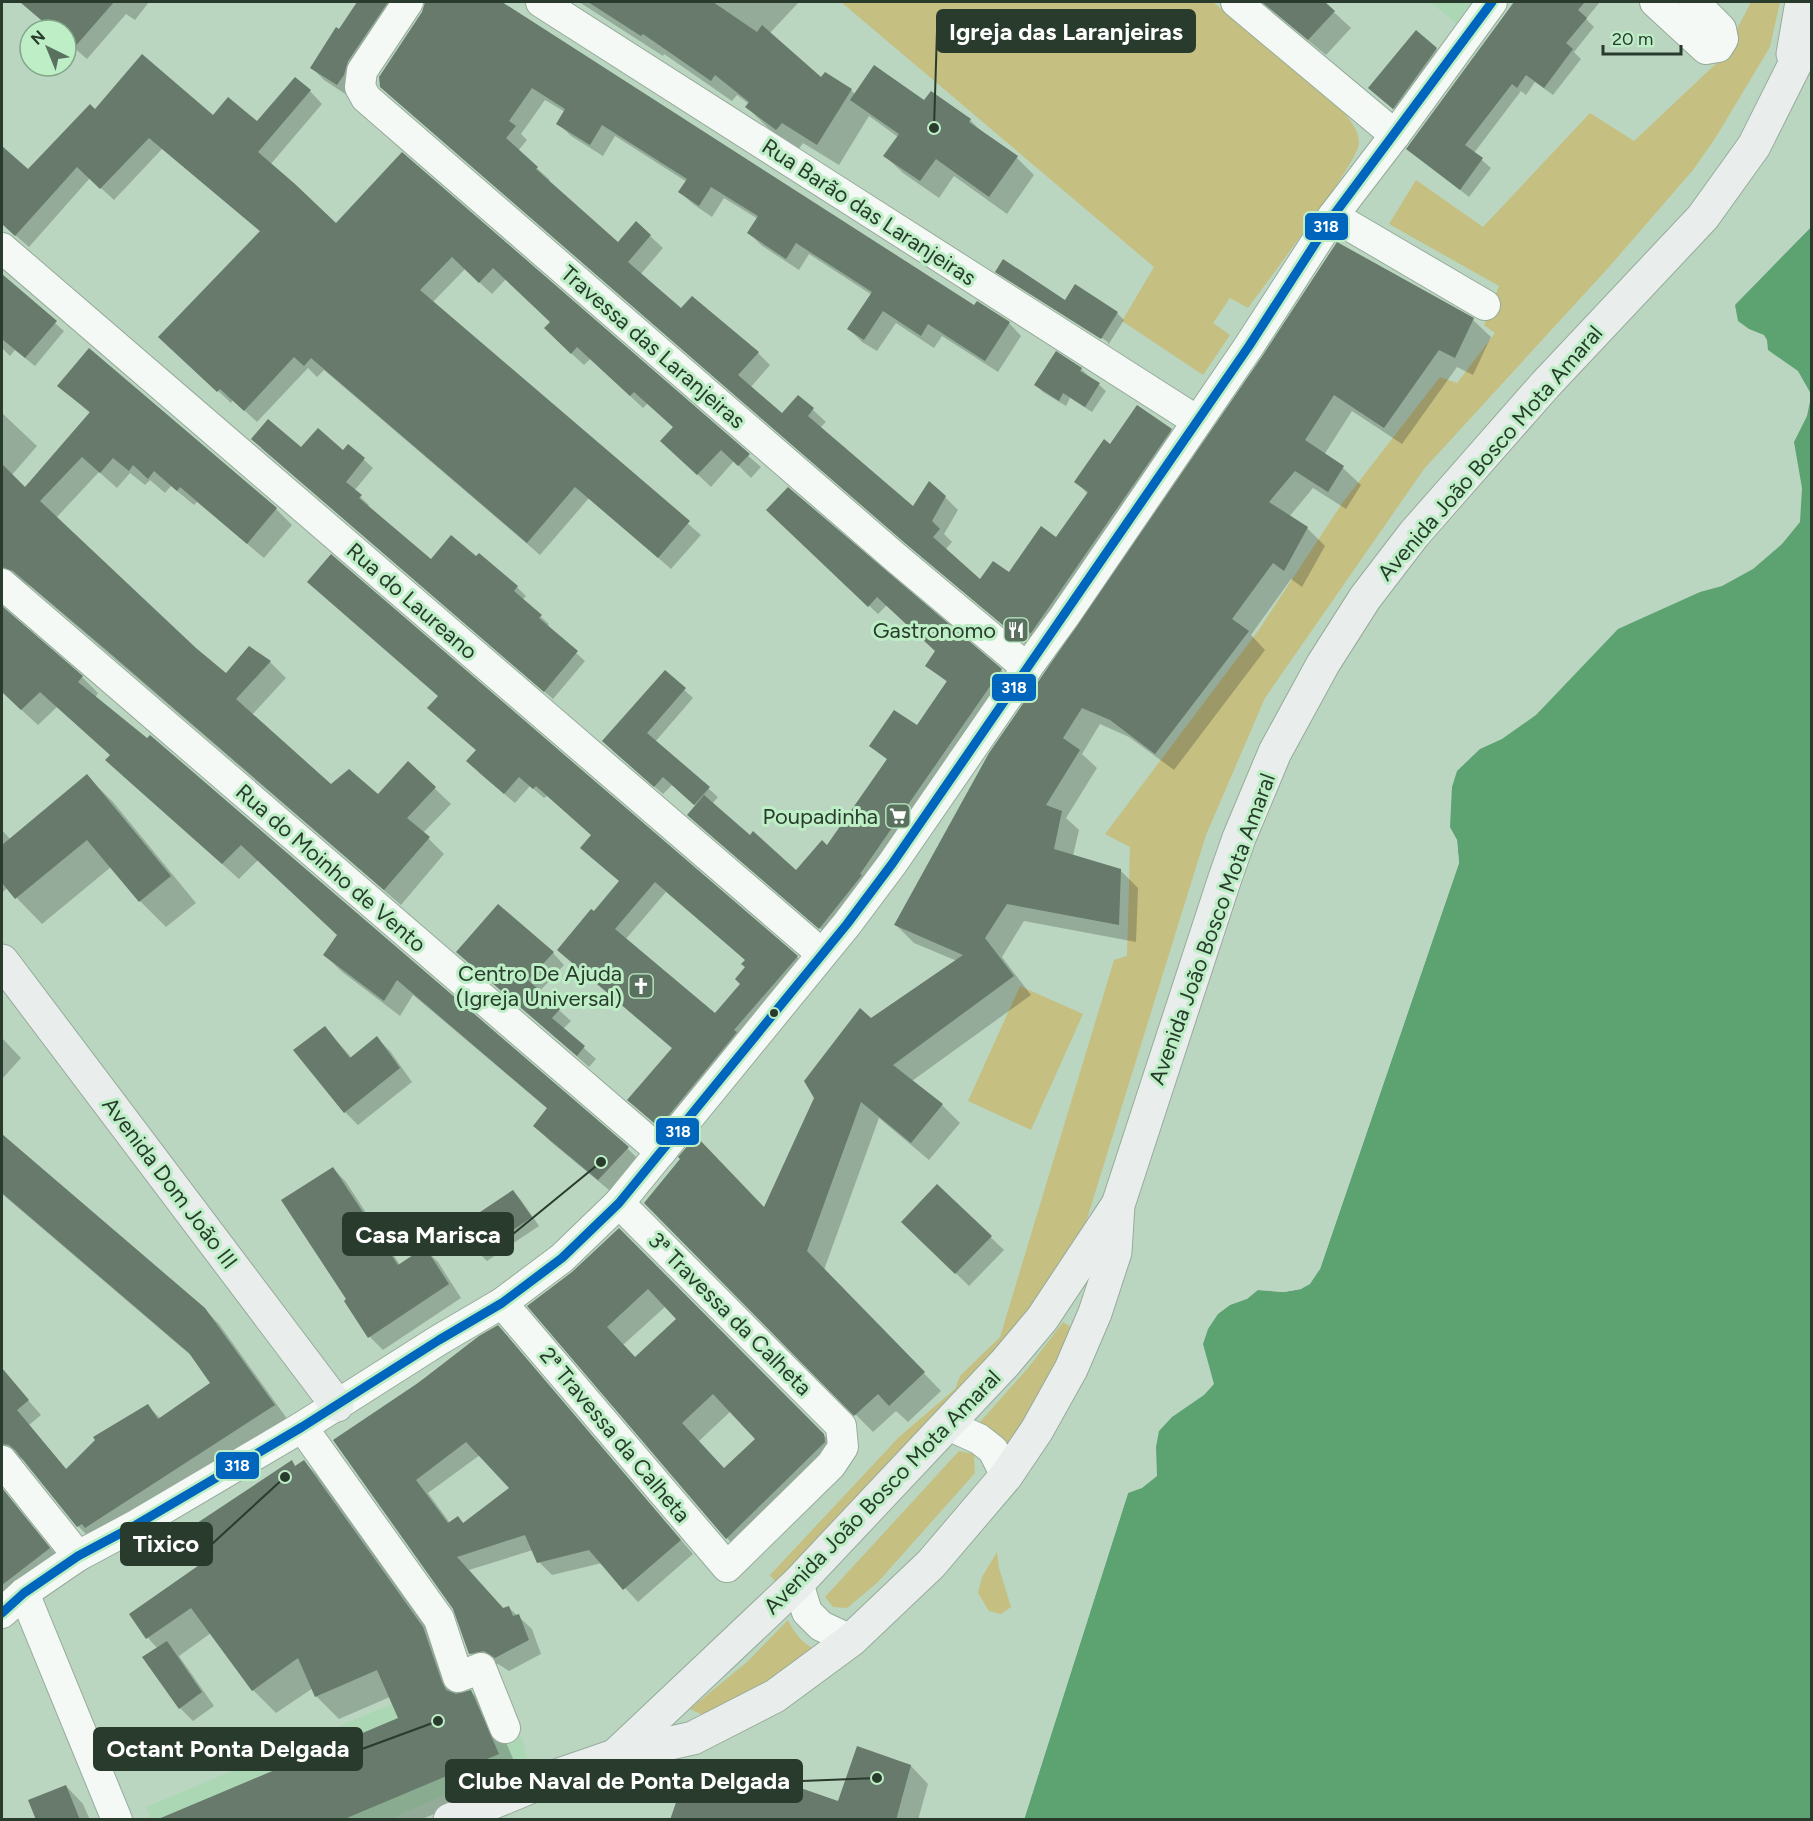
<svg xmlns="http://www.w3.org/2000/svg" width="1813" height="1821" font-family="Figtree,sans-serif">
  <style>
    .built { fill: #acd7b4 }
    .green { fill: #c5bf81 }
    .water { fill: #5ca371 }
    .pier { fill: #bbd6c0 }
    .shadow { fill: #0003; fill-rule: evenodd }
    .building { fill: #677a6b; fill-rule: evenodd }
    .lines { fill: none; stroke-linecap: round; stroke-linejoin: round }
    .minor-casing { stroke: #96ab9a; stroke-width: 32 }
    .secondary-casing { stroke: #96ab9a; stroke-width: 35 }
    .minor { stroke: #f5f9f6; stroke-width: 30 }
    .secondary { stroke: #e9eeed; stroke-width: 33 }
    .bus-1-casing { stroke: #bdeec6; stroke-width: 14 }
    .bus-1 { stroke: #0065bd; stroke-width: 9 }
    .bus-dot { fill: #283b2c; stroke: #bdeec6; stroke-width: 2 }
    .labels { text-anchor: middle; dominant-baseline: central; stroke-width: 6; stroke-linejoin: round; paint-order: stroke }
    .street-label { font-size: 22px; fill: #283b2c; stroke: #bdeec6 }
    .poi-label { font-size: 22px; fill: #283b2c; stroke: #bdeec6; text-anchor: end }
    .leader { fill: none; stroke: #283b2c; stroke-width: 2 }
    .callout-dot { fill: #283b2c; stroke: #bdeec6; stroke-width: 2 }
    .callout { fill: #283b2c; stroke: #283b2c; stroke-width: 2 }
    .callout-label { font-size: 24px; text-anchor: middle; font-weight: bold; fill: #fff }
    .line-badge { stroke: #bdeec6; stroke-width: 2 }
    .badge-label { font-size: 16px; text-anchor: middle; font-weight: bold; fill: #fff }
  </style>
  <rect width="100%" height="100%" fill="#bbd6c0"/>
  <g class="built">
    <path d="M1430,2H1472L1456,23Z"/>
    <path d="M494,1661L524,1745L527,1759L390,1819H151L146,1807Z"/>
  </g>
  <g class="green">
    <path d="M841,2H1213L1345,114C1352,123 1359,131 1359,143C1359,162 1265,284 1248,308L1230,298L1213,323L1230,335L1203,375L1122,321L1154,267Z"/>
    <path d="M1751,2H1780L1770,47L1716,137L1693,170L1609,267L1424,469L1265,698L1206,835L1086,1222L1047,1296L779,1587L770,1575L899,1437L955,1389L960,1376L1000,1337L1114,960L1127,956L1130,847L1105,834L1258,631L1343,502L1440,377L1457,383L1495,333L1484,325L1499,286L1389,224L1416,180L1483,227L1590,113L1634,141L1722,58Z"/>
    <path d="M1020,986L1083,1014L1031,1130L968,1101Z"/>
    <path d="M1063,1322L1075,1330L1011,1451L980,1422L1028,1368Z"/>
    <path d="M959,1451L974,1454L975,1473L878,1582L847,1608L833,1607L825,1597Z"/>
    <path d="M997,1552L999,1568L1011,1607L1001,1614L989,1611L978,1593L982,1577Z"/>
    <path d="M788,1620C795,1635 803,1643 817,1651L709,1718L690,1709L747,1662Z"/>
  </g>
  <g class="water">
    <path d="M1811,227V394L1798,371L1768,350L1767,340L1764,335L1749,329L1738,321L1735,305Z"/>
    <path d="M1811,397V1819L1024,1820L1128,1493L1142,1488L1157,1476L1156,1447L1159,1431L1172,1417L1204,1395L1214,1384L1203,1344L1208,1329L1218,1314L1230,1305L1247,1299L1258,1290L1284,1292L1301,1289L1320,1269L1459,863L1457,840L1450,827L1452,787L1457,771L1480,749L1502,739L1536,715L1618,629L1700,592L1722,586L1753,569L1782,544L1800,522L1802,488L1794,442L1807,416Z"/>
  </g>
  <g class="pier">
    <path d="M1812,224L1811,227L1732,307V303Z"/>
    <path d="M1447,824L1457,840L1459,863L1320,1269L1310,1284L1301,1289L1284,1292L1258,1290V1287L1284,1289L1300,1286L1308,1281L1318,1268L1456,862L1454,841Z"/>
    <path d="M1129,1490L1024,1819L1021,1820L1125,1492Z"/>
  </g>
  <g class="shadow">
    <path d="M20,2H149L135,20L126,14L87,59L66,41V30H53Z"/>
    <path d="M358,2H410L350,97L324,80L312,68Z"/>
    <path d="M426,2H499L974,307L1009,323L1021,336L998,372L942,336L934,348L896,323L877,351L862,342L849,329L872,295L809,254L799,270L779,257L761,245L749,233L758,219L724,198L712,217L693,204L680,192L687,182L615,136L603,156L571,136L558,123L565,112L545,100L521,134L527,140L518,151L550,180L548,182L618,244L650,236L663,248L640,275L681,310L758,353L770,365L750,388L782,415L799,397L826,422L820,428L913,509L945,497L958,510L944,534L952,542L945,550L980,581L1010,574L1056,539L1088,494L1076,482L1111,446L1171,430L1183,443L1035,652L921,556L381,86L424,12Z"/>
    <path d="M579,2H799L770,33L821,79L851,90L856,95L925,102L970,120L987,137L1017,158L1034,175L1007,214L954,176L939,198L903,173L885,156L898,137L869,116L839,165L803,143L798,150L768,128L747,107L749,104L737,95L732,101L664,54L663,56Z"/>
    <path d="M1261,2H1323L1351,28L1326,55Z"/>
    <path d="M1516,2H1600L1586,19L1594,27L1574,52L1581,59L1553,95L1535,82L1526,95L1521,91L1474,153L1491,168L1469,197L1408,149Z"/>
    <path d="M1436,49L1445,57L1402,116L1378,96Z"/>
    <path d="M310,91L322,104L270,165L336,225L402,154L761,467L751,478L734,461L711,487L675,453L674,428L648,403L643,408L590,359L584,365L558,341L552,322L506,279L492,294L465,269L432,303L701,535L671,569L589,498L540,555L324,370L317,377L308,368L257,422L233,400L231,403L173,349L261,232L162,149L114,200L90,178L29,247L2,224V148L28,171L95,111L214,117L257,123Z"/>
    <path d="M997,272L1065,302L1076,286L1117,313L1124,320L1108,345V342L1003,275V277Z"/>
    <path d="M2,277L64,331L35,366L15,350L10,356L2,348Z"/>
    <path d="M1473,320L1491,337L1473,375L1457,367L1402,444L1352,411L1324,455L1343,468L1361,485L1346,509L1313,488L1289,517L1307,528L1325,546L1302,587L1291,579L1251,635L1265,650L1174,770L1129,737L1100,724L1082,754L1097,768L1066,818L1079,830L1073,856L1120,870L1138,888L1136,942L1024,921L1002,957L1031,995L912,1081L942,1105L960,1123L929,1160L879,1118L824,1270L941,1391L908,1422L896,1411L873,1432L646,1203L765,1209L870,1020L957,961L914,943L896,925L1265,356Z"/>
    <path d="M1081,369L1106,391L1092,412L1070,398L1066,406L1043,392L1036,385Z"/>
    <path d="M59,386L276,509L292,525L264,558L197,502L194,505L171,486L165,493L150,480L145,485L130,473L117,488L99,472L56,518L195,649L226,675L270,662L286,678L252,715L331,786L378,796L408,763L451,804L423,833L444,854L401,905L31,587L22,582L2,596V413L37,446L11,476L25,489L91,414Z"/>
    <path d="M349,446L373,468L354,491L369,505L367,507L431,561L477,559L479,555L517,587L526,596L522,600L549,624L547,627L585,661L553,699L261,448L343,452Z"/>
    <path d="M777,519L1001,670L1010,679L829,936L697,823L696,806L672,785L663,794L612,750L665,672L693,698L655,742L718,797L712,804L750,837L796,872L827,847L888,760L871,746L917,727L947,682L927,666L937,652L887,605L878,614Z"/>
    <path d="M2,608L82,677L98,693L95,698L627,1148L643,1164L615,1195L551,1142L535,1126L548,1109L413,995L400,1016L341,971L325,955L339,936L258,860L239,879L123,776L112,756L57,707L38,725L2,692Z"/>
    <path d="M440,719L797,957L807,967L670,1137L640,1111L673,1049L559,950L621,882L593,836L547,796L544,798L530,786L515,803L478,772L477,751ZM666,892L746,960L747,967L742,984L715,1015L625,940Z"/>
    <path d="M87,776L113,802L196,903L166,927L140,901L111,867L42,924L7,888L2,893V830L10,839Z"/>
    <path d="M458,952L553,953L564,965L539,992L571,1021L563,1029L596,1059L589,1067Z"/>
    <path d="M325,1028L352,1058L377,1038L390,1051L412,1082L358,1125L345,1112Z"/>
    <path d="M2,1038L21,1058L2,1079Z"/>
    <path d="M2,1136L204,1309L219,1324L288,1420L92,1540L78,1526L24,1459H12L2,1449V1370L41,1415L29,1425L67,1470L147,1405L161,1419L212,1383L194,1358L2,1194Z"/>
    <path d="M333,1168L346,1182L400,1265L425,1249L438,1262L461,1298L383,1350L370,1337L348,1299Z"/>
    <path d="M937,1186L1004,1250L969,1286L903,1222Z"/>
    <path d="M513,1191L521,1200L539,1226L487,1261L479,1253Z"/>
    <path d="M619,1230L842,1453L744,1556L727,1538L573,1273ZM666,1306L678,1319L636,1358L623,1345ZM731,1411L757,1439L724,1469L699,1441Z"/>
    <path d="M498,1327L693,1554L638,1602L602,1563L552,1575L539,1562L533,1550L469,1570L504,1609L509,1608L532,1629L541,1654L509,1671L498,1664L483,1667L470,1653L454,1608L335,1441ZM480,1455L511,1488L464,1524L458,1518L450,1523L428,1493Z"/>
    <path d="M291,1462L296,1467L304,1462L327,1485L446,1652L460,1694L471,1692L494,1715L521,1777L420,1820H162L400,1719L390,1697L339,1719L316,1696L313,1688L276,1713L253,1690L211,1633L179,1656L214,1706L193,1721L180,1708L158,1649L148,1638L131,1614L207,1561Z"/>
    <path d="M2,1488L63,1563L2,1612V1529L9,1523L2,1513Z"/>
    <path d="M858,1748L911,1766L928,1784L918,1820H672L735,1788L839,1803Z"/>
    <path d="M66,1786L83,1804L90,1820H38Z"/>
  </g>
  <g class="building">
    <path d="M20,2H114L66,57V30H53Z"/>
    <path d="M357,2H388L348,61L344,75L337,85L310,68L336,27L339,29Z"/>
    <path d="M425,2H502L974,305L977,301L1010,322L985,361L928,324L921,336L883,311L864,340L847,329L872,292L796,243L786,259L747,233L758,216L711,187L699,206L678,192L687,179L602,125L590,145L556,124L565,109L532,88L509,121L516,126L506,138L538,167L536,169L618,242L636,221L651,235L628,262L681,308L692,296L759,352L738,375L782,413L798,395L814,408L808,416L913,506L929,481L946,496L932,521L940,529L933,537L980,579L993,561L1009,572L1041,526L1056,537L1088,492L1074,482L1104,439L1110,444L1137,405L1172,429L1031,633L1028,632L1022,641L906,544L380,87L379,77L422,12Z"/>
    <path d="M588,2H713L757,32L762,25L821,77L825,72L852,89L817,145L782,123L776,130L745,107L749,102L715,75L711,81L643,34L641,36Z"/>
    <path d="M1262,2H1325L1335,11L1308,40Z"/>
    <path d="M1514,2H1585L1578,10L1587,18L1566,43L1573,49L1544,88L1526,75L1517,88L1512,84L1465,145L1483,158L1460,190L1406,149Z"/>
    <path d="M1416,30L1437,48L1393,109L1368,88Z"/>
    <path d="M142,54L213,115L228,97L257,121L295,77L311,90L258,152L295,184L336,223L402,152L750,454L738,466L721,450L697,475L660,441L673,427L634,392L630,396L577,347L571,354L544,328L550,322L493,268L479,283L452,257L420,290L690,521L658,558L575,487L527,543L311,358L304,366L294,357L244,411L220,389L217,392L158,337L260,231L149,138L100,189L77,167L15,236L2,224V146L28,169L90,104L95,109Z"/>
    <path d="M874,65L924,100L931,91L971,119L969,122L1018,156L989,197L936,159L920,181L883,156L899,134L850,100Z"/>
    <path d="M1337,242L1474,318L1455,358L1439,350L1384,428L1334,395L1305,440L1344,466L1328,492L1295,471L1269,502L1308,527L1284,571L1273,563L1232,619L1249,631L1155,754L1110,720L1082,708L1063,738L1080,750L1046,805L1062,811L1054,849L1121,869L1119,925L1007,904L985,938L1014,976L893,1065L943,1104L911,1143L861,1102L807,1251L925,1372L889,1406L878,1394L854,1416L644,1203L680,1159L678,1157L696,1136L764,1207L814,1098L804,1081L860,1008L871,1018L963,955L894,925L989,753L1263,355Z"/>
    <path d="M1003,259L1065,300L1075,284L1118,312L1101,339L995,272Z"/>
    <path d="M2,274L57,321L25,358L2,339Z"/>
    <path d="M89,348L277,508L247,544L180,487L177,491L154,471L148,479L133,465L129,471L113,458L100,473L82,457L40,501L196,648L226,673L249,646L271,661L236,699L331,784L349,769L378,794L408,761L436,787L407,818L430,837L384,890L104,648L13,571L2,567V464L25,487L90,412L57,386Z"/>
    <path d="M1056,351L1082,368L1080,371L1100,383L1085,407L1063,393L1059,401L1034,385Z"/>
    <path d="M268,419L301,447L318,428L343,450L348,444L365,458L346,482L362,495L359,498L431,559L451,535L476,556L479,553L518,586L514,591L542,615L539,618L578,651L544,692L251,439Z"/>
    <path d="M788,487L1002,669L860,874L862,875L819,929L687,815L704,795L750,835L753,831L796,870L822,840L827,845L887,759L869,746L894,710L917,725L947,681L925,666L935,651L877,597L868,607L766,510Z"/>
    <path d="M331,554L798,956L734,1030L737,1032L659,1127L627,1100L672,1048L557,950L591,909L594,911L619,881L580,848L591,835L536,786L533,789L519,777L504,794L466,761L476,750L427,708L438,696L307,582ZM655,882L745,960L741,964L745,967L735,979L740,984L715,1013L615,929Z"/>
    <path d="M2,606L83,676L78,682L147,738L150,735L629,1147L598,1180L533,1126L547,1108L397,980L384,1001L323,955L337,935L241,845L222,864L105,760L110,755L40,692L21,710L2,692Z"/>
    <path d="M665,670L686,688L647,733L710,787L694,805L663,777L654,787L602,741Z"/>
    <path d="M87,774L171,876L139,902L87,840L15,899L2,883V845Z"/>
    <path d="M498,904L554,952L528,980L560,1009L552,1018L585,1046L577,1056L456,952Z"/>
    <path d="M325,1026L350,1058L377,1036L400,1068L344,1113L293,1050Z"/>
    <path d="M2,1134L205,1308L275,1405L85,1528L82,1524L77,1527L15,1450L9,1445L2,1444V1368L29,1400L17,1410L66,1469L95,1440L93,1437L148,1404L158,1419L210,1383L189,1353L2,1193Z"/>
    <path d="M333,1167L398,1265L425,1247L449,1284L368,1338L344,1301L346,1299L281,1200Z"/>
    <path d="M937,1184L992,1236L955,1274L901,1222Z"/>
    <path d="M513,1190L532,1217L478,1254L459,1226Z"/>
    <path d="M619,1228L824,1434L825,1442L726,1539L527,1306L572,1272ZM648,1289L676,1319L635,1357L607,1327ZM713,1394L755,1439L724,1468L682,1423Z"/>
    <path d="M498,1325L681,1540L623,1590L589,1550L537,1563L525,1535L457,1557L503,1608L509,1606L513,1616L519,1614L529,1640L495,1658L484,1651L469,1654L453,1609L333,1440L418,1383L479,1336ZM466,1442L509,1488L463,1523L458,1516L448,1523L416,1480Z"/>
    <path d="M292,1460L295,1466L304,1460L423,1627L442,1682L446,1690L456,1694L471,1690L499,1754L342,1820H156L398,1718L377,1670L315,1697L298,1658L252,1691L191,1608L146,1639L129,1614L205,1561L185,1531Z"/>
    <path d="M2,1488L50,1548L2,1585Z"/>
    <path d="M167,1641L202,1692L179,1709L142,1657Z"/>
    <path d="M857,1746L911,1765L896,1820H670L687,1770L735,1786L743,1768L838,1801Z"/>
    <path d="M66,1785L80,1820H36L28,1800Z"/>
  </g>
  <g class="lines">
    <g class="minor-casing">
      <g id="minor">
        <path d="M408,2L362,71L360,87L366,98L895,557L1027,668"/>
        <path d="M541,2L1197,421"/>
        <path d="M1236,2L1395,135"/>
        <path d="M1655,2L1706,49L1718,47L1723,39L1721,29L1694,2"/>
        <path d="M1333,216L1485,305"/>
        <path d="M2,248L822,954"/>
        <path d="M2,584L661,1152"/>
        <path d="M502,1303L727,1567L831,1465L843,1447L841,1426L619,1203"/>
        <path d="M946,1424L979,1439L993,1450L1006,1476"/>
        <path d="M302,1427L439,1619L458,1677L481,1668L505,1728"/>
        <path d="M2,1461L78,1556"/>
        <path d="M798,1583L807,1612L821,1626L851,1640"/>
        <path d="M24,1593L117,1820"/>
        <path d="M2,1613L24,1593L78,1556L136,1525L302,1427L439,1340L502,1303L562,1258L619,1203L847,924L892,864L1027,668L1064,617L1249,346L1333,216L1395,135L1492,2"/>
      </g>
    </g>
    <g class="secondary-casing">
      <g id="secondary">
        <path d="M1793,54L1802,2"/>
        <path d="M2,961L337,1405"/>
        <path d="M617,1754L798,1583L1005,1363L1042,1319L1117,1206"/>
        <path d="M450,1820L559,1775L617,1755L693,1738L775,1696L851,1640L931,1564L1006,1476L1037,1430L1071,1369L1095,1313L1115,1252L1118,1205L1224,881L1239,838L1275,752L1323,664L1365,598L1414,534L1545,385L1703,217L1754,146L1812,30"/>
      </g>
    </g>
    <use href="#minor" class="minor"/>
    <use href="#secondary" class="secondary"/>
    <g class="bus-1-casing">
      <path id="bus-1" d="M2,1613L24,1593L78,1556L136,1525L302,1427L439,1340L502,1303L562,1258L619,1203L847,924L892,864L1249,346L1333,216L1492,2"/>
    </g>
    <use href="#bus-1" class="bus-1"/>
  </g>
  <defs>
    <g id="restaurant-square" transform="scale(1.35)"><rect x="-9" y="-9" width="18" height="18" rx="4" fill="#5b7160" stroke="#bdeec6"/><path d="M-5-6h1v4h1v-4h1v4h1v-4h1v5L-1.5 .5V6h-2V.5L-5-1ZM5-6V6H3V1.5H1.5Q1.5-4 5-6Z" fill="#fff"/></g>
    <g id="supermarket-square" transform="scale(1.35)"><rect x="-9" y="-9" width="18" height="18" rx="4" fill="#5b7160" stroke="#bdeec6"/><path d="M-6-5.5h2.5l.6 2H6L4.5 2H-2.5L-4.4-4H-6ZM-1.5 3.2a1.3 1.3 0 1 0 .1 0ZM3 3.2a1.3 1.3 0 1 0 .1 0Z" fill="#fff"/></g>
    <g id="church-square" transform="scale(1.35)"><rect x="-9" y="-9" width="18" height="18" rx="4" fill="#5b7160" stroke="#bdeec6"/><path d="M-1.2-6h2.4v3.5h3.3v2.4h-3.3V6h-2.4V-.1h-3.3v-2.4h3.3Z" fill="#fff"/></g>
  </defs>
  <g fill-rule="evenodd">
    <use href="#restaurant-square" x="1016" y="630"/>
    <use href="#supermarket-square" x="898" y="816"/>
    <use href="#church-square" x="641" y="986"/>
  </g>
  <circle class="bus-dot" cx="774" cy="1013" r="5"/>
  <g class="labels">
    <g class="street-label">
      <text transform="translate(869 212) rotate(33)">Rua Barão das Laranjeiras</text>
      <text transform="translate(653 347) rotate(41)">Travessa das Laranjeiras</text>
      <text transform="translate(1490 453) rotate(-49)">Avenida João Bosco Mota Amaral</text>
      <text transform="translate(412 601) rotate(41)">Rua do Laureano</text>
      <text transform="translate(331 868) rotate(41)">Rua do Moinho de Vento</text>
      <text transform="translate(1212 929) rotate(-70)">Avenida João Bosco Mota Amaral</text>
      <text transform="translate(170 1183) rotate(53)">Avenida Dom João III</text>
      <text transform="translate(730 1314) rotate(45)">3ª Travessa da Calheta</text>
      <text transform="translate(615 1435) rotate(50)">2ª Travessa da Calheta</text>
      <text transform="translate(882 1492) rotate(-46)">Avenida João Bosco Mota Amaral</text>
    </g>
    <g class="poi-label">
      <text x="996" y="630">Gastronomo</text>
      <text x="878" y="816">Poupadinha</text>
      <text x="622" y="973">Centro De Ajuda<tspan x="622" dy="25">(Igreja Universal)</tspan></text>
    </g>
  </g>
  <path class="leader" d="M934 128L937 31M601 1162L513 1234M285 1477L212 1544M438 1721L362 1749M877 1778L802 1781"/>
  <g class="callout-dot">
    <circle cx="934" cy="128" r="6"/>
    <circle cx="601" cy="1162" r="6"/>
    <circle cx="285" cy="1477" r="6"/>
    <circle cx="438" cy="1721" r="6"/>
    <circle cx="877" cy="1778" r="6"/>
  </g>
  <g class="callout">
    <rect x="937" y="10" width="258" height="42" rx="6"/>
    <rect x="343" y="1213" width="170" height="42" rx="6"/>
    <rect x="121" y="1523" width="91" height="42" rx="6"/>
    <rect x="94" y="1728" width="268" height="42" rx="6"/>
    <rect x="446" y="1760" width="356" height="42" rx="6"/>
  </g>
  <g class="callout-label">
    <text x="1066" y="40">Igreja das Laranjeiras</text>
    <text x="428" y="1243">Casa Marisca</text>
    <text x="166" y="1552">Tixico</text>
    <text x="228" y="1757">Octant Ponta Delgada</text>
    <text x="624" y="1789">Clube Naval de Ponta Delgada</text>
  </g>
  <g class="line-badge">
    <rect x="1304" y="212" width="45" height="29" rx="6" fill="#0065bd"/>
    <rect x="991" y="673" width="46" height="29" rx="6" fill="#0065bd"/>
    <rect x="655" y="1117" width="45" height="29" rx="6" fill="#0065bd"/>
    <rect x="215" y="1451" width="45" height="29" rx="6" fill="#0065bd"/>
  </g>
  <g class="badge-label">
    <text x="1326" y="232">318</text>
    <text x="1014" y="693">318</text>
    <text x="678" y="1137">318</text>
    <text x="237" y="1471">318</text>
  </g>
  <rect width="1813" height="1821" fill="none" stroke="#283b2c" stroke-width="6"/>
  <g transform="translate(48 48) rotate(317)"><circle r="28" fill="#bdeec6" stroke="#81a688" stroke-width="1.5"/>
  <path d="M0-4.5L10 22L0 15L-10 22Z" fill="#5b7160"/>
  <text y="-9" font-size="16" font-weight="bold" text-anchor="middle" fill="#283b2c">N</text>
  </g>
  <path d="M1603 45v9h78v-9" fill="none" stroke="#283b2c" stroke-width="3"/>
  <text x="1612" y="45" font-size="18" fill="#283b2c" stroke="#bdeec6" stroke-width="4.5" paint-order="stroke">20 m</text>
</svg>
